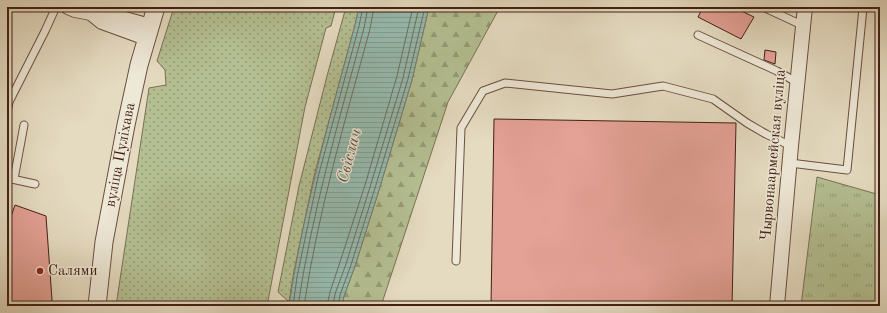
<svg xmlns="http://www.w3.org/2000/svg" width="887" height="313" font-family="'Old Standard TT',serif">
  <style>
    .grass { fill: url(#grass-dots); stroke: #7b7054 }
    .forest { fill: url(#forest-firs); stroke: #7b7054 }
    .park { fill: url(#park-tufts); stroke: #7b7054 }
    .water { fill: url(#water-rules); stroke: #747d71 }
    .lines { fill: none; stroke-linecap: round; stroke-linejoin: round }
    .shore { stroke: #6c6e62; stroke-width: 1 }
    .building { fill: #e4a196; stroke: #422014 }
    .service-casing { stroke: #6b4f3f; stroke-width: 9 }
    .minor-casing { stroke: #6b4f3f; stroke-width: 16 }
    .tertiary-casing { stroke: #6b4f3f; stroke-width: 19 }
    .service { stroke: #eee8d7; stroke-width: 7 }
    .minor { stroke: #eee8d7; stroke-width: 14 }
    .tertiary { stroke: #eee8d7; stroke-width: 17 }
    .poi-dot { fill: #8f2418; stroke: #eee8d7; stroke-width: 1.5 }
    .labels { text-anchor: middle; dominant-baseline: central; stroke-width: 3; stroke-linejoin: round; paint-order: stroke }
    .street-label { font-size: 15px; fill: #422014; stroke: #eee8d7 }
    .poi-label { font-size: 15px; fill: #422014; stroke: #eee8d7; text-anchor: start }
    .water-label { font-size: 16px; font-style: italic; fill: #5b4e42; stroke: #eee8d7 }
  </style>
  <defs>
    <pattern id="grass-dots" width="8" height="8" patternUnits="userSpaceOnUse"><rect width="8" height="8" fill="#b4c093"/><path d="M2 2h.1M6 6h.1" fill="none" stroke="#949c77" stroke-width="1.8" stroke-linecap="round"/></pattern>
    <pattern id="forest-firs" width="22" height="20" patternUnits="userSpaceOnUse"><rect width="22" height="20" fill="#b4c093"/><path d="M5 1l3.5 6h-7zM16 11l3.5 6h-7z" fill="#949c77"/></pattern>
    <pattern id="park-tufts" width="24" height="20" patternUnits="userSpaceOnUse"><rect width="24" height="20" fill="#b4c093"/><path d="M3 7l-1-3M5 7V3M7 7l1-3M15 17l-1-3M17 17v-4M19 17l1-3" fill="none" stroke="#949c77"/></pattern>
    <pattern id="water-rules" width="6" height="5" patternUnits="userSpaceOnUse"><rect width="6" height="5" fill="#96bbaf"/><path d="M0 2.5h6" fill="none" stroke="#82a096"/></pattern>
  </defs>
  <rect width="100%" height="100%" fill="#e5dbc1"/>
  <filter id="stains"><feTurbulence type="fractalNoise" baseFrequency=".005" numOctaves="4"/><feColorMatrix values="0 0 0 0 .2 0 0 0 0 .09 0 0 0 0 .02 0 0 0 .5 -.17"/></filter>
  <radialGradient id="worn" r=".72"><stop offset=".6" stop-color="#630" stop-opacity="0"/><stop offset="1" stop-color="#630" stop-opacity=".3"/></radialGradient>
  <g class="grass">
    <path d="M174,7H336L331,26L326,28L305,107L267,306H116L149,88L166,85L165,70L157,61Z"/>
    <path d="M346,7H359L355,25L314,176L293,276L289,302L278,292L299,186L327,76Z"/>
  </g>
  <path class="forest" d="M429,7H500L448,102L381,306H342L344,296L355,266L379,190L412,80Z"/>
  <path class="park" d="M817,177L880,195V306H801Z"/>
  <path class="water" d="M359,7H429L412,80L379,190L355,266L344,296L342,306H289C303,211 330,118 355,25Z"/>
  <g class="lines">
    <g class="shore">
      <path d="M293,306L297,277L318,177L359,26L363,7"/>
      <path d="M298,306C312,212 339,120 364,28L368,7"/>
      <path d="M304,306C318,212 345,121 370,29L374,7"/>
      <path d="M327,306L330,292L340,262L365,185L397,76L413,7"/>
      <path d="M333,306L335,294L346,264L370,187L403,78L419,7"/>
      <path d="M338,306L340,295L351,265L375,188L408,79L425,7"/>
    </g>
  </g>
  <g class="building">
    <path d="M703,7H733L754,17L741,39L698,17Z"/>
    <path d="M765,50L776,52L775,64L764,60Z"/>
    <path d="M494,119L736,123L732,306H491Z"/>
    <path d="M15,205L46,216L52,300L50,306H7V228Z"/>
  </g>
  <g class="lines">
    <g class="service-casing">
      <g id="service">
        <path d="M763,7L804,26"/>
        <path d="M698,35L777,71L798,83"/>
        <path d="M7,112L9,102L45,31L56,7"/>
        <path d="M790,163L847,170L863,8V7"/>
        <path d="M7,178L35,184"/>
        <path d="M14,179L24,125"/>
        <path d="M456,261L461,128L483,91L505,83L612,94L663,86L713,99L747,123L766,134L791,146"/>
      </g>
    </g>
    <g class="minor-casing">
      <g id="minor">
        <path d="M68,7L75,10L91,13H103L150,26"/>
        <path d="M91,13L102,22L146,38"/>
        <path d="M777,306L791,146L805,7"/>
      </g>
    </g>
    <g class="tertiary-casing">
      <path id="tertiary" d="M97,306L104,242L126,125L139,65L156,7"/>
    </g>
    <use href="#service" class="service"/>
    <use href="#minor" class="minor"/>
    <use href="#tertiary" class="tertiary"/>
  </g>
  <circle class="poi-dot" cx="40" cy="271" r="4"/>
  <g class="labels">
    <g class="street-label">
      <text transform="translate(121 155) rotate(-79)">вуліца Пуліхава</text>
      <text transform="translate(774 155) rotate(-85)">Чырвонаармейская вуліца</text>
    </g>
    <g class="poi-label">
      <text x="48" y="271">Салями</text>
    </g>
    <g class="water-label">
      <text transform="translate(350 156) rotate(-75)">Свіслач</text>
    </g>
  </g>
  <rect width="887" height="313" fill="none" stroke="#e5dbc1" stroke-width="24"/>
  <rect x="8" y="8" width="871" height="297" fill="none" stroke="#422014" stroke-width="2"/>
  <rect x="12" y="12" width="863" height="289" fill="none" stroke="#422014"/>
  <rect width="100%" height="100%" filter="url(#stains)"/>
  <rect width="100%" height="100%" fill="url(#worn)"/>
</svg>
